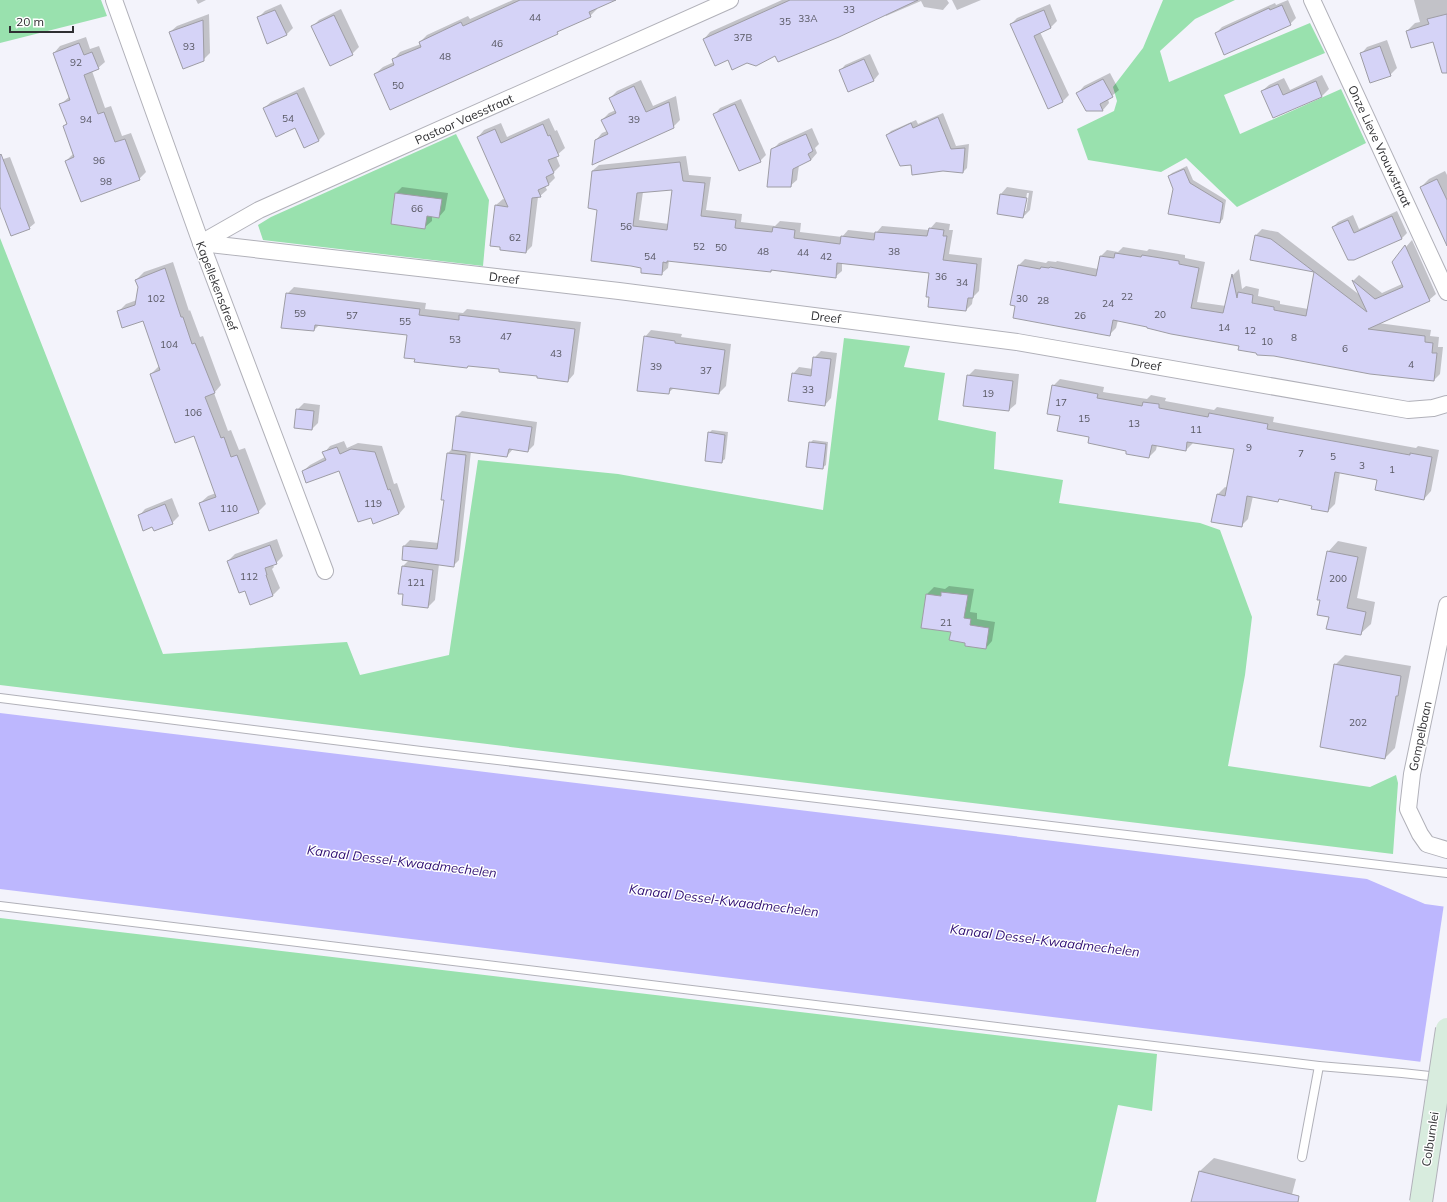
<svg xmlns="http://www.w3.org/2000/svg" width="1447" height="1202" font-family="Mulish,sans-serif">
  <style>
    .green { fill: #99e1ae }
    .water { fill: #bdb7fe }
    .pier { fill: #f3f3fb }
    .shadow { fill: #0003; fill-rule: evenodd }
    .building { fill: #d5d3f7; stroke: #9e9da5; fill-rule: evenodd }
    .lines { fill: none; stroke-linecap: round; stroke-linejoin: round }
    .lane-casing { stroke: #b1b1b9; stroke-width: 10 }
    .street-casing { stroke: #b1b1b9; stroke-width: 18 }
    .lane { stroke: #fff; stroke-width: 8 }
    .street { stroke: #fff; stroke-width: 16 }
    .secondary-bridge-casing { stroke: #b1b1b9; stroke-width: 24; stroke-linecap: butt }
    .secondary-bridge { stroke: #d8ecde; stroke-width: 22 }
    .labels { text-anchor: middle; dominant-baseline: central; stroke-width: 3; stroke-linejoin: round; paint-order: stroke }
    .number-label { font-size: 10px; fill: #585863 }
    .street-label { font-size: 12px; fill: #2f2f32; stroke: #fff }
    .water-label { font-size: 13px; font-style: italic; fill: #300f74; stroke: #fff }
  </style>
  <rect width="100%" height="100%" fill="#f3f3fb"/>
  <g class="green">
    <path d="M0,0H101L107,16L0,43Z"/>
    <path d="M1163,0H1235L1195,19L1160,51L1169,82L1310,23L1325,53L1224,95L1240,134L1341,89L1366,143L1237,207L1186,158L1161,172L1088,160L1077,129L1114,111L1117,101L1113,87L1143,48Z"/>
    <path d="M456,134L489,200L483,266L263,240L258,225L271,217Z"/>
    <path d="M0,238L163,654L347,642L360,675L449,655L478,460L618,474L823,510L844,338L910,346L904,367L945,373L938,420L996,432L994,469L1063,480L1059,503L1200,523L1220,530L1252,617L1245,675L1228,766L1370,787L1396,775L1398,783L1393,854L0,685Z"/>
    <path d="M0,918L1157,1054L1152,1111L1118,1105L1096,1202H0Z"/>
  </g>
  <path class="water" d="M0,713L1367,879L1425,904L1447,907V1065L0,889Z"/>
  <path class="pier" d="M1444,904L1447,905V1067L1420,1064Z"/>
  <g class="shadow">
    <path d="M196,0H206L198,4Z"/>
    <path d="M513,0H610L597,7V9L590,16L562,28L557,33L375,74L383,67L394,62L393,60L400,52L421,44L420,42L427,35L468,16L470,19Z"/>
    <path d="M782,0H947L949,3L943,10L924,7L921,1L886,16V14L776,55L728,59L704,39L710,32Z"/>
    <path d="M952,0H981L957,10Z"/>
    <path d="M1288,0L1296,18L1290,24L1216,33L1222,27L1275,3L1276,5Z"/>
    <path d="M1414,0H1447V53L1434,41L1407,31L1415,23L1420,22Z"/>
    <path d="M281,4L293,28L287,34L267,43L258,18L265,11Z"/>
    <path d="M1050,4L1057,21L1051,27L1040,32L1069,95L1063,101L1048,108L1011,24L1017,18Z"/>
    <path d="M341,9L359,47L352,54L331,64L313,26L319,20Z"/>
    <path d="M209,14L210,53L203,60L170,32L177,26Z"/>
    <path d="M86,37L90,49L99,46L105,62L98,68L92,71L105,108L111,106L122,136L131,133L146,172L139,179L66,161L73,154L64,126L67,123L61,104L69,97L54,53L60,46Z"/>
    <path d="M1387,40L1397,68L1390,75L1361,54L1367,47Z"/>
    <path d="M870,54L879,74L874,80L849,90L840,71L845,65Z"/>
    <path d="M1110,73L1119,90L1108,99L1109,103L1103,110H1086L1078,93L1084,86Z"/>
    <path d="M1322,75L1329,89L1322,96L1273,117L1262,91L1269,85L1284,78L1290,90Z"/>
    <path d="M641,80L653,106L676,96L680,120L673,127L596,140L602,133L607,131L602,120L609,113L616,110L610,98L617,91Z"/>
    <path d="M304,87L325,134L318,141L264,108L271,102Z"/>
    <path d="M741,99L766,155L760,161L739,170L715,114L720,108Z"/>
    <path d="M943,113L956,146L969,144L967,168L963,172L912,164L887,135L891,131L916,120L918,124Z"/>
    <path d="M549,118L555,131L557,130L565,148L556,156L560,166L553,173L555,178L549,184L545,186L547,190L540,196L538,197L532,246L526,252L496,205L503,199L506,200L478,137L484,130L501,123L507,137Z"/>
    <path d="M812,128L819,144L815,148L817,153L811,160L799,165L797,180L790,186L772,150L779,143Z"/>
    <path d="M686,156L689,175L711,177L706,210L742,214L741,222L775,226L780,221L801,223L800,232L842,237L848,230L876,233L882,226L929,230L936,222L950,224L949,230H953L949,254L982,258L979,291L973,297L972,304L966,310L930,272L842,263V271L835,277L773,269L771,271L669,260L668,268L661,274L642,268L598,209L592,171L599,165ZM673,189L669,224L639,220L643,192Z"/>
    <path d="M10,157L35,223L29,228L0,204V160Z"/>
    <path d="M1187,166L1193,180L1226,200L1223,219L1220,222L1174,189L1169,176L1172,173Z"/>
    <path d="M1445,171L1447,175V245L1421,187L1429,179Z"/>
    <path d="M402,187L448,193L445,210L439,217L432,216V221L425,227L396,193Z"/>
    <path d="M1007,187L1033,191L1030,210L1023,217L998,213L1001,194ZM1027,193H1029L1026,211H1024Z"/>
    <path d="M1397,211L1407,233L1402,238L1354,259L1333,227L1338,222L1353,215L1359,229Z"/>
    <path d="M1262,229L1278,232L1361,296L1353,281L1359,275L1382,293L1402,284L1393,262L1412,240L1436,294L1429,300L1378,323L1431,330L1430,336L1439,337L1438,347H1443L1440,374L1434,380L1257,352L1240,346L1118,320L1116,328L1110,334L1011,304L1019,265L1025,259L1046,263L1048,261L1056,262L1057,261L1098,269L1101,256L1107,250L1118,252L1123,247L1147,251L1149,249L1185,255V258L1205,262L1197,302L1226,306L1233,275L1239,269L1242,289L1246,286L1259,289L1258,296L1280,301V304L1308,309L1315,272L1251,259L1256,235Z"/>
    <path d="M173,262L189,311L190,310L200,337L203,336L221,385L214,393L228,431L231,430L239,450L245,448L266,504L258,512L200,503L208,496L216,493L195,435L151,374L159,366L143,320L118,312L126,304L137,300L139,287L136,280L144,272Z"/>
    <path d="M294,287L426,303L425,309L463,313L467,309L581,322L574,374L568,381L500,368L470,365L467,367L416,358L408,334L320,324L314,330L287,294Z"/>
    <path d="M651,330L682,334L681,337L731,344L726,386L719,393L674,388L668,393L645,337Z"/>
    <path d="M821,351L837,353L831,398L825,405L793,374L799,367L813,369L814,358Z"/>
    <path d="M975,369L1019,374L1016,404L1009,410L965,405L968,376Z"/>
    <path d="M1060,379L1104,387L1103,392L1147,399L1151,395L1166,398L1165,401L1214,410L1217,407L1274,417L1273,422L1416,448L1418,446L1439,450L1431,491L1424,499L1379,479L1340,472L1335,504L1328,511L1313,505L1281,498L1278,501L1253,496L1248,519L1241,526L1218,494L1225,487L1228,488L1235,448L1193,443L1186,450L1157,445L1156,450L1149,457L1090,436L1061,415L1053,386Z"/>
    <path d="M304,403L320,405L318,423L312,429L297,410Z"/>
    <path d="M462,411L537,422L534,445L528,451L513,449L507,456L471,451L459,560L453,566L439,564L435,600L428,607L404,593L403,566L409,560L404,546L410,540L439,543L445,499H442L448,453L453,448L456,417Z"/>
    <path d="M712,430L728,432L725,459L721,462L709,433Z"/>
    <path d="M813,440L828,442L826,465L822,468L810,443Z"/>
    <path d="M344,441L347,448L358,443L382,446L394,484L397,483L405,507L399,514L371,516L340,470L303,471L310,465L325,457L324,453L330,446Z"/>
    <path d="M172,498L179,516L172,523L153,526L139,516L145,509Z"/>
    <path d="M277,539L283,556L276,563L272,564L274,567L272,569L280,588L273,595L251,604L245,590L228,561L235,554Z"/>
    <path d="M1338,541L1367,547L1357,598L1375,602L1371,624L1360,634L1330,616L1328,552Z"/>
    <path d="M949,586L974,589L970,612L977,613V619L995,622L992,641L986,648L966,642L952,631L922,627L927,594L934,587L945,589Z"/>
    <path d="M1345,655L1411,666L1395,748L1385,758L1335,665Z"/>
    <path d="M1214,1158L1296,1179L1290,1202H1192L1200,1171Z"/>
  </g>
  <g class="building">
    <path d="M520,0H616L589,12L591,17L557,32L558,34L390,110L374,74L394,65L392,59L421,47L419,42L461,22L463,26Z"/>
    <path d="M790,0H918L839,37L778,62L775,56L756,66L747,63L732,70L728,60L715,66L703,39Z"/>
    <path d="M1282,5L1291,25L1224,55L1215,33L1269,8L1270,10Z"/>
    <path d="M275,10L287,35L267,44L257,17Z"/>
    <path d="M1044,10L1051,28L1034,36L1063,102L1048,109L1010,24Z"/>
    <path d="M1447,14V73H1442L1433,42L1411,48L1406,31L1429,24L1427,19Z"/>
    <path d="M334,15L353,55L330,66L311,26Z"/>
    <path d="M203,20L204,61L183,69L169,32Z"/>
    <path d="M79,43L84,55L92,52L99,69L84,75L98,114L104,112L115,142L125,139L140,180L81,202L65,161L74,157L63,126L67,124L59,104L70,100L53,53Z"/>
    <path d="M1380,46L1391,76L1370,83L1360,53Z"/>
    <path d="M864,59L874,81L848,92L839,70Z"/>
    <path d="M1103,79L1113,97L1100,104L1103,111H1086L1076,93Z"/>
    <path d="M1316,81L1322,97L1273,118L1261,91L1278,84L1283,95Z"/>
    <path d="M634,86L646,112L669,102L674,128L592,165L595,140L608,134L601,120L616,113L609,98Z"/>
    <path d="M297,93L319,141L304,148L295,128L276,137L263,108Z"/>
    <path d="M735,104L761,162L739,171L713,114Z"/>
    <path d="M938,117L951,149L965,148L963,173L943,171L912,175L911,165L900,166L886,135L911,123L913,128Z"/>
    <path d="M543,124L548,136L550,135L559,156L548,160L554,173L546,177L549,185L538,190L541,197L532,198L526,253L500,250V247L490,246L495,205L508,207L477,137L495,129L501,143Z"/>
    <path d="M806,134L813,151L808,154L811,160L793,169L791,187H767L771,149Z"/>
    <path d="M1,154L30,229L11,236L0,207V155Z"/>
    <path d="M680,162L683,181L705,183L701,216L736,220L735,228L772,232L773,227L795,230L794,238L840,244L841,236L874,240L875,232L927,236L929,228L944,230L943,236H947L943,260L977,264L973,298H968L966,311L928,307L929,297H926L929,273L837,263L836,278L771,270V272L667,261V263L663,262L662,275L641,273V268L631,266L591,261L597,210L588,208L592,171ZM672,190L667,230L633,226L637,193Z"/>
    <path d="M1184,169L1190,183L1223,203L1220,223L1168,214L1173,189L1168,176Z"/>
    <path d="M1437,179L1447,200V246L1420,187Z"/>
    <path d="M395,193L442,199L439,218L427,216L425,229L391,224Z"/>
    <path d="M1000,194L1027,198L1023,218L997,214Z"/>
    <path d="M1392,216L1402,239L1354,260H1348L1332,227L1348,220L1354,233Z"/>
    <path d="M1255,235L1271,239L1367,312L1352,280L1375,299L1403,287L1392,262L1405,245L1430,301L1368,329L1425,336V342L1433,343L1432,353H1437L1434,381L1370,374L1274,356L1257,355L1256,353L1238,350L1239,346L1171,334L1147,328V327L1113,320L1110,336L1013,318L1015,306L1010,305L1018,265L1040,269L1041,267L1049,268L1050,267L1096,276L1100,256L1114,258L1115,253L1141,257L1142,255L1179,261V264L1199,268L1191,308L1223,313L1232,274L1237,298L1238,292L1253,295L1252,303L1274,307V310L1306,316L1314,272L1250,260Z"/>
    <path d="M165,268L181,317H183L192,344L195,343L215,393L205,397L221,438L224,437L231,457L237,455L259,513L209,531L199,503L216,497L194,436L175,443L150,374L160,370L143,321L122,328L117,311L135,305L138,287L135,280Z"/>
    <path d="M286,293L420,309L419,315L459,320V315L575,329L568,382L537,378V376L499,372V369L468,366L467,368L414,362L415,359L404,358L407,335L315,325L314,331L281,328Z"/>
    <path d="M644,336L675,341V343L725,350L719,394L670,388L669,394L637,391Z"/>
    <path d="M813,357L831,359L825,406L788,401L792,373L811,376Z"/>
    <path d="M967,375L1013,381L1009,411L963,406Z"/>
    <path d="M1052,385L1098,394L1097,398L1142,406L1143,402L1159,404V408L1208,417L1209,413L1268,424L1267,429L1410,455V453L1432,457L1424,500L1375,490L1377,480L1335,472L1328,512L1311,509L1312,506L1279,499L1278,502L1247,496L1242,527L1211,522L1217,494L1225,496L1234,449L1187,442L1186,451L1152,445L1149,458L1126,454V451L1088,443L1089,437L1057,431L1060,416L1047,414Z"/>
    <path d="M296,409L314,411L312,430L294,428Z"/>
    <path d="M456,416L532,427L528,452L509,449L507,457L452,450Z"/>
    <path d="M708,432L725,435L722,463L705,461Z"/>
    <path d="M809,442L826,444L823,469L806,467Z"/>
    <path d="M337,447L340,454L351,449L375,452L388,490L390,489L399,514L373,524L371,518L358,522L339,471L306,483L302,471L326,460L322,452Z"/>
    <path d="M447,453L466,455L454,567L402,560L403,546L437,549L444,500H441Z"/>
    <path d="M165,504L173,524L154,531L152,527L143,531L138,515Z"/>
    <path d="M270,545L277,564L265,568L267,575H266L273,596L250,605L245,591L239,593L227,561Z"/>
    <path d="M1327,551L1358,557L1347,608L1366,612L1361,635L1326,629L1329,617L1317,615L1320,600H1317Z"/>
    <path d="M402,566L433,570L428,608L402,605L403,594H398Z"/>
    <path d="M941,592L968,595L964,618L971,619L970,625L989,628L986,649L965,646V643L949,640L951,632L921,628L926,594L941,596Z"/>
    <path d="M1334,664L1401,676L1398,696H1396L1385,759L1320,747Z"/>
    <path d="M1199,1171L1299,1196L1298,1202H1191Z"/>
  </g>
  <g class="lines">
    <g class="lane-casing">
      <g id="lane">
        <path d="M0,698L421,751L1447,873"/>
        <path d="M0,906L1319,1066L1402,1073L1439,1077"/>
        <path d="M1302,1157L1319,1066"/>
      </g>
    </g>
    <g class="street-casing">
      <g id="street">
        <path d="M114,0L201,243L325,571"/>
        <path d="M1312,0L1447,292"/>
        <path d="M201,243L619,291L1017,342L1408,410L1433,408L1447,404"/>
        <path d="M201,243L259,210L730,0"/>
        <path d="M1447,605L1412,774L1408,809L1420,834L1427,844L1447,850"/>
      </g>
    </g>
    <use href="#lane" class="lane"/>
    <use href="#street" class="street"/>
    <g class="secondary-bridge-casing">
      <path id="secondary-bridge" d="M1421,1202L1447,1029"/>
    </g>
    <use href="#secondary-bridge" class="secondary-bridge"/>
  </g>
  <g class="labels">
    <g class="number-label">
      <text x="849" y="9">33</text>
      <text x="535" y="17">44</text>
      <text x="808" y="18">33A</text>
      <text x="785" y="21">35</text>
      <text x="743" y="37">37B</text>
      <text x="497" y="43">46</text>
      <text x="189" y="46">93</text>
      <text x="445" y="56">48</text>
      <text x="76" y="62">92</text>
      <text x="398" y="85">50</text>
      <text x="288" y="118">54</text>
      <text x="86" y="119">94</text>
      <text x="634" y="119">39</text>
      <text x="99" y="160">96</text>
      <text x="106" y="181">98</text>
      <text x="417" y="208">66</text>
      <text x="626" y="226">56</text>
      <text x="515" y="237">62</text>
      <text x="699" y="246">52</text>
      <text x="721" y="247">50</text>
      <text x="763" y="251">48</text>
      <text x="894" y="251">38</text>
      <text x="803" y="252">44</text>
      <text x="650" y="256">54</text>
      <text x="826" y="256">42</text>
      <text x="941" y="276">36</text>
      <text x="962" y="282">34</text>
      <text x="1127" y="296">22</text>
      <text x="156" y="298">102</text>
      <text x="1022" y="298">30</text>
      <text x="1043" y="300">28</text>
      <text x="1108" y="303">24</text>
      <text x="300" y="313">59</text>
      <text x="1160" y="314">20</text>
      <text x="352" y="315">57</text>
      <text x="1080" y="315">26</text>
      <text x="405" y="321">55</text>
      <text x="1224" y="327">14</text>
      <text x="1250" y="330">12</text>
      <text x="506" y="336">47</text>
      <text x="1294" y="337">8</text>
      <text x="455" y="339">53</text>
      <text x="1267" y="341">10</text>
      <text x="169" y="344">104</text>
      <text x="1345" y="348">6</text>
      <text x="556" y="353">43</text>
      <text x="1411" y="364">4</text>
      <text x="656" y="366">39</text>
      <text x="706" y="370">37</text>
      <text x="808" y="389">33</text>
      <text x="988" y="393">19</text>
      <text x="1061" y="402">17</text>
      <text x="193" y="412">106</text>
      <text x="1084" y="418">15</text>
      <text x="1134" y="423">13</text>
      <text x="1196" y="429">11</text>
      <text x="1249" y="447">9</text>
      <text x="1301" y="453">7</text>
      <text x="1333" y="456">5</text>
      <text x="1362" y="465">3</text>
      <text x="1392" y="469">1</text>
      <text x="373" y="503">119</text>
      <text x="229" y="508">110</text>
      <text x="249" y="576">112</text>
      <text x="1338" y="578">200</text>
      <text x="416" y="582">121</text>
      <text x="946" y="622">21</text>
      <text x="1358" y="722">202</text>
    </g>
    <g class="street-label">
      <text transform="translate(464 119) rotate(-24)">Pastoor Vaesstraat</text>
      <text transform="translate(1380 146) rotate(65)">Onze Lieve Vrouwstraat</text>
      <text transform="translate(504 278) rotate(7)">Dreef</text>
      <text transform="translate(217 286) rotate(69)">Kapellekensdreef</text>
      <text transform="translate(826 317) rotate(7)">Dreef</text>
      <text transform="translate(1146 364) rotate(10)">Dreef</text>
      <text transform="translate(1420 736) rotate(-78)">Gompelbaan</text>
      <text transform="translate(1430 1139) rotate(-81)">Colburnlei</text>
    </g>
    <g class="water-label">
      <text transform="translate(402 861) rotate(7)">Kanaal Dessel-Kwaadmechelen</text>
      <text transform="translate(724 900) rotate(7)">Kanaal Dessel-Kwaadmechelen</text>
      <text transform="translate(1045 940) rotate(7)">Kanaal Dessel-Kwaadmechelen</text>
    </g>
  </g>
  <path d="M10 26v6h63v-6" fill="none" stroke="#2f2f32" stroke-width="2"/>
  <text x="16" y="26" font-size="12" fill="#2f2f32" stroke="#ffffff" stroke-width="3" paint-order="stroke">20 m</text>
</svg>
